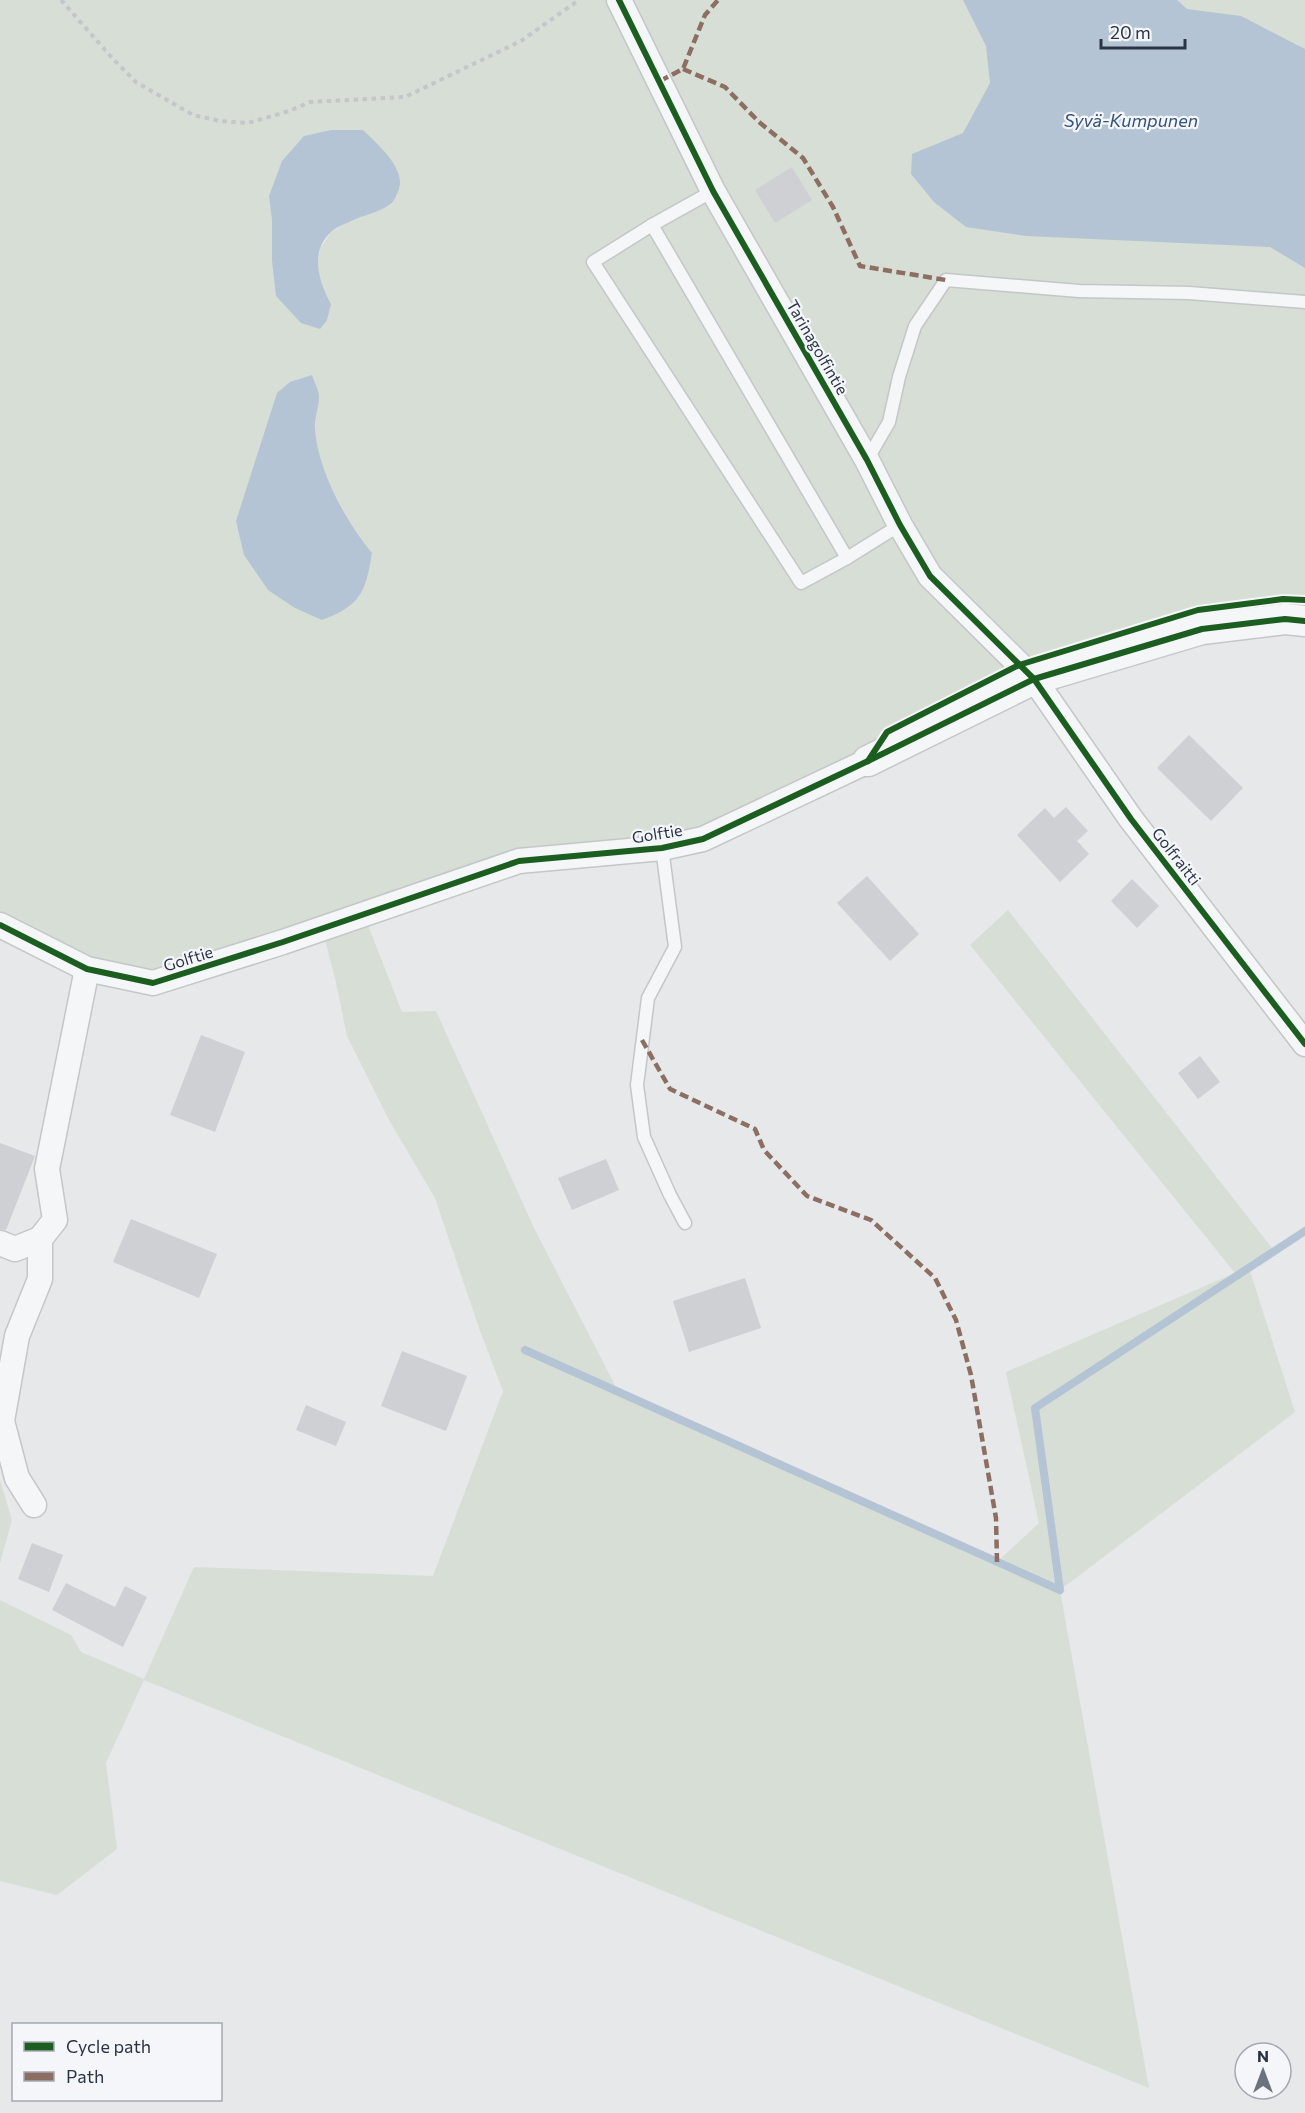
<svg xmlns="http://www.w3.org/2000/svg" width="1305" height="2113" font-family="Commissioner,sans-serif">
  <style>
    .green { fill: #d6ded6; fill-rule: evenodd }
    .water { fill: #b4c4d5 }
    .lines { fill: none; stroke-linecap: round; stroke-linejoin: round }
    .stream { stroke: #b4c4d5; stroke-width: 8 }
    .building { fill: #ced0d3 }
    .service-casing { stroke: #c4c6c8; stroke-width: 15 }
    .minor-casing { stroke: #c4c6c8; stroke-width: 27 }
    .tertiary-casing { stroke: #c4c6c8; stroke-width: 33 }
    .path { stroke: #c5c6ca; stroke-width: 4; stroke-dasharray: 4.5 4.5; stroke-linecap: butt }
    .service { stroke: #f5f6f7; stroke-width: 12 }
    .minor { stroke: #f5f6f7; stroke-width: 24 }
    .tertiary { stroke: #f5f6f7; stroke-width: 30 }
    .quiet { stroke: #8d6e63; stroke-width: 4.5; stroke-dasharray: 9 4.5; stroke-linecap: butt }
    .cycleway-casing { stroke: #f4f6f9; stroke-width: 10 }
    .cycleway { stroke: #1b5e20; stroke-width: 6 }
    .labels { text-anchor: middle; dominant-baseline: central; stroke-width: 4.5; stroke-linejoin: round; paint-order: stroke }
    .street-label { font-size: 16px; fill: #2b3445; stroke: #f4f6f9 }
    .water-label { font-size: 18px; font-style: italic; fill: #34527a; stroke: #f4f6f9 }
  </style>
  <rect width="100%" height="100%" fill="#e6e8ea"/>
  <g class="green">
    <path d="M0,0H1305V621L1034,679L703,839L519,861L364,915L402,1012L436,1011L534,1228L618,1391L997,1562L1039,1523L1006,1372L1235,1273L970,945L1008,910L1276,1253L1249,1268L1295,1412L1060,1590L1149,2088L144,1680L106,1763L117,1849L57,1895L0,1881V1600L71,1635L81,1652L144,1679L194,1567L433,1576L503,1391L479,1328L435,1198L389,1120L347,1036L335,978L322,929L153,983L0,925ZM383,150L397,170L400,188L331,232L320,249L317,263L321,287L331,304L272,261V221L269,196ZM319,396C317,406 314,418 315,428C316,467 348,523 372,553L368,575L358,598L236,521L261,448Z"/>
    <path d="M0,1480L12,1520L0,1563Z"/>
  </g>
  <g class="water">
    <path d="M963,0H1177L1187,9L1241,16L1305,49V268L1270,247L1026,236L966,227L934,202L911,174L912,154L963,133L990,83L986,46Z"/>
    <path d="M331,130H363C378,145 410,171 397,194C395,198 393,203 389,205C378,213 363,215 351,221C345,224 336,227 331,232C309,252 319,282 331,304L327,320L320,329L301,323L276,296L272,261V221L269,196L282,161L304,136Z"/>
    <path d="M312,375C314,382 319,390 319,397C319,408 314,418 315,429C318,471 346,521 372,553C366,592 360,606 322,620L295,608L268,590L244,555L236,521L277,393L290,382Z"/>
  </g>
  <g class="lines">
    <path class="stream" d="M525,1350L1060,1590L1035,1408L1305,1231"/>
  </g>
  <g class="building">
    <path d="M792,167L812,200L775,223L755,190Z"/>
    <path d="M1189,735L1243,788L1211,821L1157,768Z"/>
    <path d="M1066,807L1088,831L1077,841L1089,854L1060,882L1017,835L1045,808L1054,818Z"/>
    <path d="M867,876L919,934L890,961L837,903Z"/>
    <path d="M1132,879L1159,906L1137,928L1111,901Z"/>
    <path d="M201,1035L245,1052L215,1132L170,1115Z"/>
    <path d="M1200,1056L1220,1082L1198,1099L1178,1073Z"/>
    <path d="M0,1143L35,1156L6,1230L0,1229Z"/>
    <path d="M606,1159L619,1190L572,1210L558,1178Z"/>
    <path d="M131,1219L217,1254L199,1298L113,1262Z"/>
    <path d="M745,1278L761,1328L689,1352L673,1301Z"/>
    <path d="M402,1351L467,1376L446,1431L381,1406Z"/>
    <path d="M306,1405L346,1422L336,1446L296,1430Z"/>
    <path d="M32,1543L63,1555L49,1592L18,1579Z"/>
    <path d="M66,1583L115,1607L125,1586L147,1597L123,1647L52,1610Z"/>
  </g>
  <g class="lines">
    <g class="service-casing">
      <g id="service">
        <path d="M713,191L652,225L847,558L900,525"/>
        <path d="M652,225L593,262L801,583L847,558"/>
        <path d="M867,460L889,422L899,377L915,326L946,280L1079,291L1189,293L1305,302"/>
        <path d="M662,848L675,947L648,998L637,1085L644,1137L670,1195L685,1223"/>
      </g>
    </g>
    <g class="minor-casing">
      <g id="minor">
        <path d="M619,0L713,191L867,460L900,525L930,576L1034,679L1131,819L1305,1044"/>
        <path d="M0,925L87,969L153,983L283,942L519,861L662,848L703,839L868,761"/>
        <path d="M0,1243L15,1249L40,1239"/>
        <path d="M34,1505L17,1478L2,1421L17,1336L40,1279V1239L55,1220L47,1169L87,969"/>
      </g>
    </g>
    <g class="tertiary-casing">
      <path id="tertiary" d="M868,761L1034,679L1202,629L1285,619L1305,621"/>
    </g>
    <path class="path" d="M61,0L114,60L136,82L193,115L220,121L248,123L289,111L310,102L405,97L521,41L579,0"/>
    <use href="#service" class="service"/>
    <use href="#minor" class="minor"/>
    <use href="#tertiary" class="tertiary"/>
    <g class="quiet">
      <path d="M683,69L725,87L759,122L803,158L833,207L860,266L946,280"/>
      <path d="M660,81L683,69L705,15L718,0"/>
      <path d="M642,1040L670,1089L755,1129L764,1150L807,1196L871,1220L935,1278L956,1320L971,1375L996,1518L997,1562"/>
    </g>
    <g class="cycleway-casing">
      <g id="cycleway">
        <path d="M619,0L713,191L867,460L900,525L930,576L1034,679L1131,819L1305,1044"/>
        <path d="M868,761L887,732L1019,665L1198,610L1283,599L1305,600"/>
        <path d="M0,925L87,969L153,983L283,942L519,861L662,848L703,839L868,761L1034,679L1202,629L1285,619L1305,621"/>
      </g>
    </g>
    <use href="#cycleway" class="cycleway"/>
  </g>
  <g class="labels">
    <g class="street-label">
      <text transform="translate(818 347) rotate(60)">Tarinagolfintie</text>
      <text transform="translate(657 833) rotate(-9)">Golftie</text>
      <text transform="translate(1177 856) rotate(52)">Golfraitti</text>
      <text transform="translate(188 958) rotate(-17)">Golftie</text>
    </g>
    <g class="water-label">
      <text x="1131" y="120">Syvä-Kumpunen</text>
    </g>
  </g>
  <rect x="12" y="2023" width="210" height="78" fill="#f4f6f9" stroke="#a4a8b1" stroke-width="1.5"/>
  <rect x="24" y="2042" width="30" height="9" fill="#1b5e20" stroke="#a4a8b1" stroke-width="1.5"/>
  <text x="66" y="2053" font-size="18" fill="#2b3445">Cycle path</text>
  <rect x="24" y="2072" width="30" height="9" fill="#8d6e63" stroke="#a4a8b1" stroke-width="1.5"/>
  <text x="66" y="2083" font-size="18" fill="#2b3445">Path</text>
  <g transform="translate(1263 2071)"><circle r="28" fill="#f4f6f9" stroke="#a4a8b1" stroke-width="1.5"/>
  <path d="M0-4.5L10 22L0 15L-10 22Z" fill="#6c737f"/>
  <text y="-9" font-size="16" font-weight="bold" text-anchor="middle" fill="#2b3445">N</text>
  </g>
  <path d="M1101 39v9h84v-9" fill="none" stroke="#2b3445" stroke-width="3"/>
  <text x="1110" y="39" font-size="18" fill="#2b3445" stroke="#f4f6f9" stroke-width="4.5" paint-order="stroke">20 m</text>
</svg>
